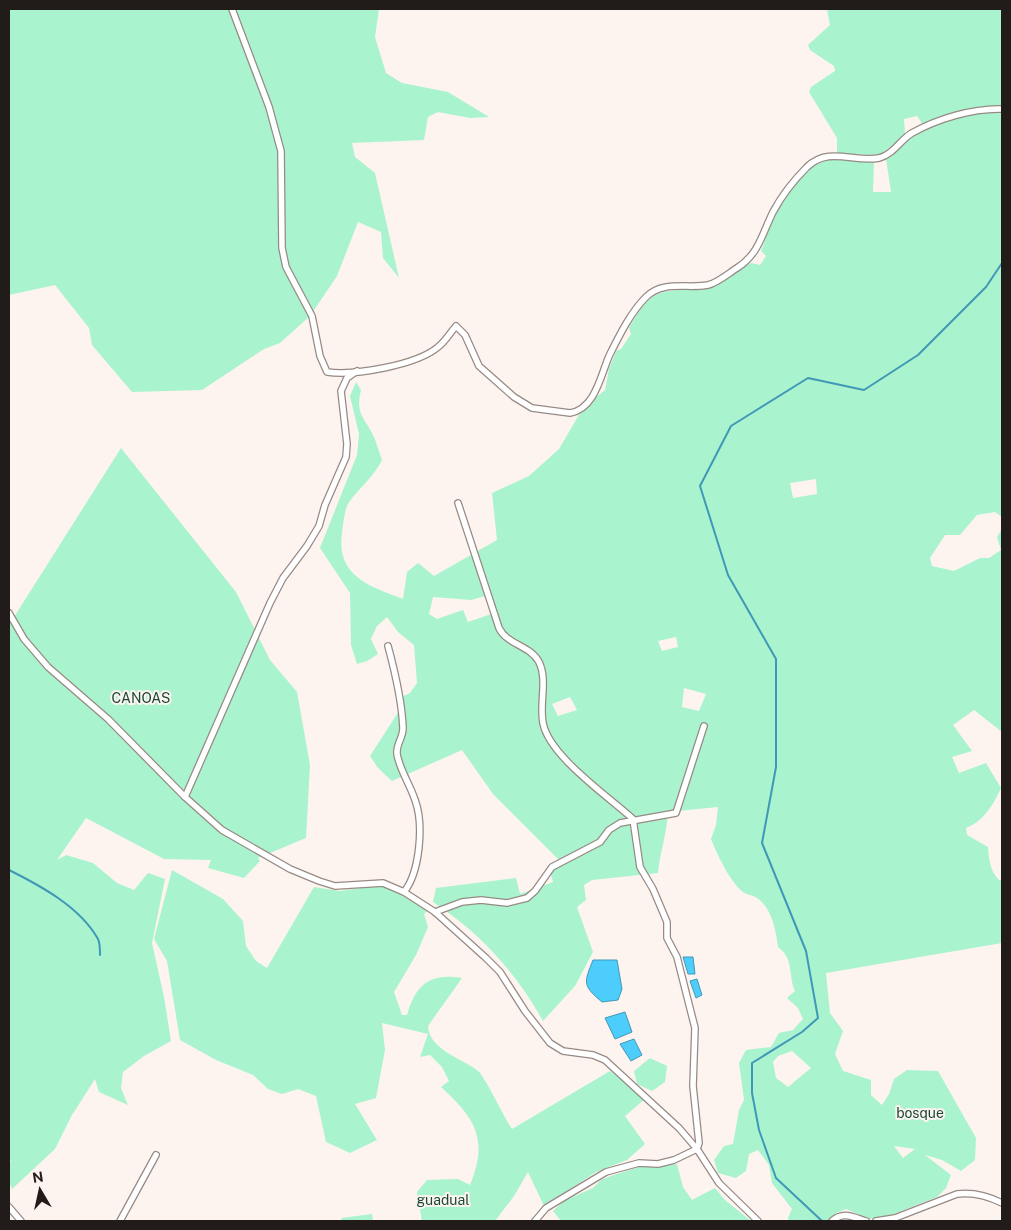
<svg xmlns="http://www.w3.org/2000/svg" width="1011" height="1230" font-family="'Public Sans',sans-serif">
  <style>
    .green { fill: #a9f3ce; fill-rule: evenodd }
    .water { fill: #4dcdfb; stroke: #4098b7 }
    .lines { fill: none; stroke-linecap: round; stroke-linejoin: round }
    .stream { stroke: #4098b7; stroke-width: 2 }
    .street-casing { stroke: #978a84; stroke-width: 8 }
    .street { stroke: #fff; stroke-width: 5.5 }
    .labels { text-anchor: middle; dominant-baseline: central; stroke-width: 4; stroke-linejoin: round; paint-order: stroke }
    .park-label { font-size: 14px; fill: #1a4a35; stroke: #fdf4f0 }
  </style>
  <rect width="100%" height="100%" fill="#fdf4f0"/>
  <g class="green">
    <path d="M9,9H379L375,37L386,73L402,83L448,92L489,117L470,118L438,112L428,117L424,140L352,143L355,157L375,173L399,278L383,258L381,232L358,222L337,276L310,316L280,343L264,349L202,390L132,392L92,345L89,328L55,285L9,295Z"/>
    <path d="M827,9H1002V107C975,103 948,117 923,125L917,116L904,119L905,134L881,155L837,154V138L809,92L811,87L835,71L834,66L810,50L808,45L830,25Z"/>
    <path d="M1002,111V517L995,512L977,515L960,535H945L930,558L932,566L954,571L980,558H989L1001,550L997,537L1002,529V732L974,710L953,725L972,751L952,757L959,773L986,763L1001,788C993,805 984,821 966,828L967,835L988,847C989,860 990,871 999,880H1002V943L826,973L830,1013L843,1031L835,1054L843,1071L871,1080V1095L882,1105L889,1094L894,1079L907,1070L938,1071L976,1138L975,1160L961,1171L942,1160L925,1155L951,1175L946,1188L937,1197L886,1217L870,1219L846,1209L836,1213L830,1221H789L788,1218L792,1209L772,1183L769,1165L758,1150L749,1154L746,1171L736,1178L718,1173L714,1160L724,1146L733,1144L739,1110L744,1100L739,1063L746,1050L771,1047L779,1033L793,1030L803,1019L798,1008L787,998L795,991C788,975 794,958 778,947C776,931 772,908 757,898C753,895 747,895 743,892C730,882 717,854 711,839L716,825L718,807L668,812C667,833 660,852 658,873L592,880L584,885L586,900L577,907L593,952L575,986L543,1021C516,972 479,932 433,902L436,888L516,878L520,894L553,882L549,868L559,860L493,794L462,750L392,781L378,768L370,756L399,711L397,699L410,693L417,683L414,645L398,632L387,617L377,626L371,639L378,654L367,661L357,664L351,645L350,593L320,548L357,455L359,434L350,396L356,382L361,390C355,415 365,417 374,437C377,444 379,452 382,460C373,479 354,492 347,506C344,514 343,525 342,533C336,576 369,586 403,599L407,572L418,563L434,576L497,540L492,493L529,476L559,449L583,408L605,390L609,369L616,351L621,349L631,334L629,328C645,300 651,290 685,290C693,290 703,291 711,287C724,282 737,270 751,263L760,265L766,256L761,251C765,243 766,234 769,226C776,210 802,169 817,161C828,155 862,159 874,162L873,192H891L886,159C893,154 899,146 906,141C935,122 969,113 1002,111ZM816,479L817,494L793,498L790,483ZM489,595L497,612L468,622L463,610L437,619L429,614L433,597L471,600ZM676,637L678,647L662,651L658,641ZM684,688L706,694L699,711L682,707ZM570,697L577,710L558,716L552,704ZM792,1051L811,1068L788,1087L776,1078L773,1062L778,1056ZM894,1146L915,1149L903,1158Z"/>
    <path d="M121,448L236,592L270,660L297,692L310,765L306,838L258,858L260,861L244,878L208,868L211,860L164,859L86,818L57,860L66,855L93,863L117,883L134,890L148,873L165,879L152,943L164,997L171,1041L144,1056L123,1072L121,1088L128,1105L99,1092L95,1079L72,1115L55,1149L12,1189L9,1182V1164L11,1161L9,1158V625Z"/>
    <path d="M172,870L223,899L243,921L246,946L256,961L267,968L314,887L340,891L375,886L385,887L430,909L424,914L428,927L416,955L394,992L402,1015H407C416,984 430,973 462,978L428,1026C429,1050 462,1058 478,1071C484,1075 505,1119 512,1129L610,1071L646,1098L625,1116L645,1144L627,1160L596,1172L544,1206L528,1172L514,1196L495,1221H422L417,1192L427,1180L458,1179L470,1185C489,1139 475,1118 441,1087L449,1081L442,1067L430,1055L420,1057L428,1034L382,1023L385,1050L376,1098L355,1104L377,1140L350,1153L326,1142L316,1096L298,1089L282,1094L268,1089L253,1075L216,1060L180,1040L167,961L154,939Z"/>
    <path d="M650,1058L667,1066L665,1082L652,1091L637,1084L634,1071Z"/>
    <path d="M677,1164L683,1187L692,1200L715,1188L725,1200L751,1221H561L553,1211L564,1201L593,1188L601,1180L611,1176L642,1166L656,1167Z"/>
    <path d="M372,1214L373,1221H342L341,1218Z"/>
  </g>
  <g class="water">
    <path d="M683,957H693L695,974H688Z"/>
    <path d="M593,960H617L622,989L618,1000L602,1002C582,985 584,983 593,960Z"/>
    <path d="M697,979L702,995L696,998L690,981Z"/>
    <path d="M625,1012L632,1032L615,1039L605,1018Z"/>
    <path d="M634,1039L642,1055L631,1061L620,1044Z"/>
  </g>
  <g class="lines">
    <g class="stream">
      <path d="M9,870C41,886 80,907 98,939C100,943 100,950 100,955"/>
      <path d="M822,1221L776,1178L759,1130L752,1093V1063L802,1032L818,1018L806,951L762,843L776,767V659L728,575L700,486L731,426L808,378L864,390L918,355L986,287L1002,263"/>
    </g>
    <g class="street-casing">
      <g id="street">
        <path d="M232,9L269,107L281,151L282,248L286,267L312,316L320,356L327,372C354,376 417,365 438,347C445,342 450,333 456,326L465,335L479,366L514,397L532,408L570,413C596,409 601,373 610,354C620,334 631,312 646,297C663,280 687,289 708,285C717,283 729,273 737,268C759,254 762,234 773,212C781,197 795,179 807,167C829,146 854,163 879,158C893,155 900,140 912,133C937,119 973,108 1002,109"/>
        <path d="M458,503L499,628C507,645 530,645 539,662C548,681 539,703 543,723C549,756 609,797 633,819L640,867L653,889L667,922V938L677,957L695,1028L693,1086L699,1143L697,1149L674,1160L658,1164L639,1163L606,1172L546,1208L535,1221"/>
        <path d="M9,613L24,639L48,667L108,719L185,797L222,830L290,869L319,881L335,886L383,883L404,892L435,912L486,958L500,972L525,1011L550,1043L563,1051L593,1055L605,1060L679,1128L697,1149L719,1183L758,1221"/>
        <path d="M388,646C395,672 402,701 403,728C403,738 396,744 397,754C400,771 410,784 415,800C424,824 420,872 404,892"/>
        <path d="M185,797L270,603L283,578L307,546L319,526L325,505L346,457L347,444L341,391L347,378L357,371"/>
        <path d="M435,912L462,902L481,900L507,903L527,898L535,891L552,867L600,842L609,830L620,823L676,813L704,726"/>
        <path d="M9,1207L21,1221"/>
        <path d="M120,1221L156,1155"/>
        <path d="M832,1221C843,1211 853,1217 866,1221"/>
        <path d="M876,1221L895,1218L957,1194C973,1192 988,1196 1002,1203"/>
      </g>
    </g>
    <use href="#street" class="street"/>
  </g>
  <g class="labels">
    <g class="park-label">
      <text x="141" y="698">CANOAS</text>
      <text x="920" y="1113">bosque</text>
      <text x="443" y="1200">guadual</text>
    </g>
  </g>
  <rect width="1011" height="1230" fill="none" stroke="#211c19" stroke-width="20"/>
  <g transform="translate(40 1190) rotate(351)" stroke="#fdf4f0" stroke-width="4" paint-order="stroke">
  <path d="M0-4L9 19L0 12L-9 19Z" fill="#211c19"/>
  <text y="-8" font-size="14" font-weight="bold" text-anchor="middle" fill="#211c19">N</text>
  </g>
</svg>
